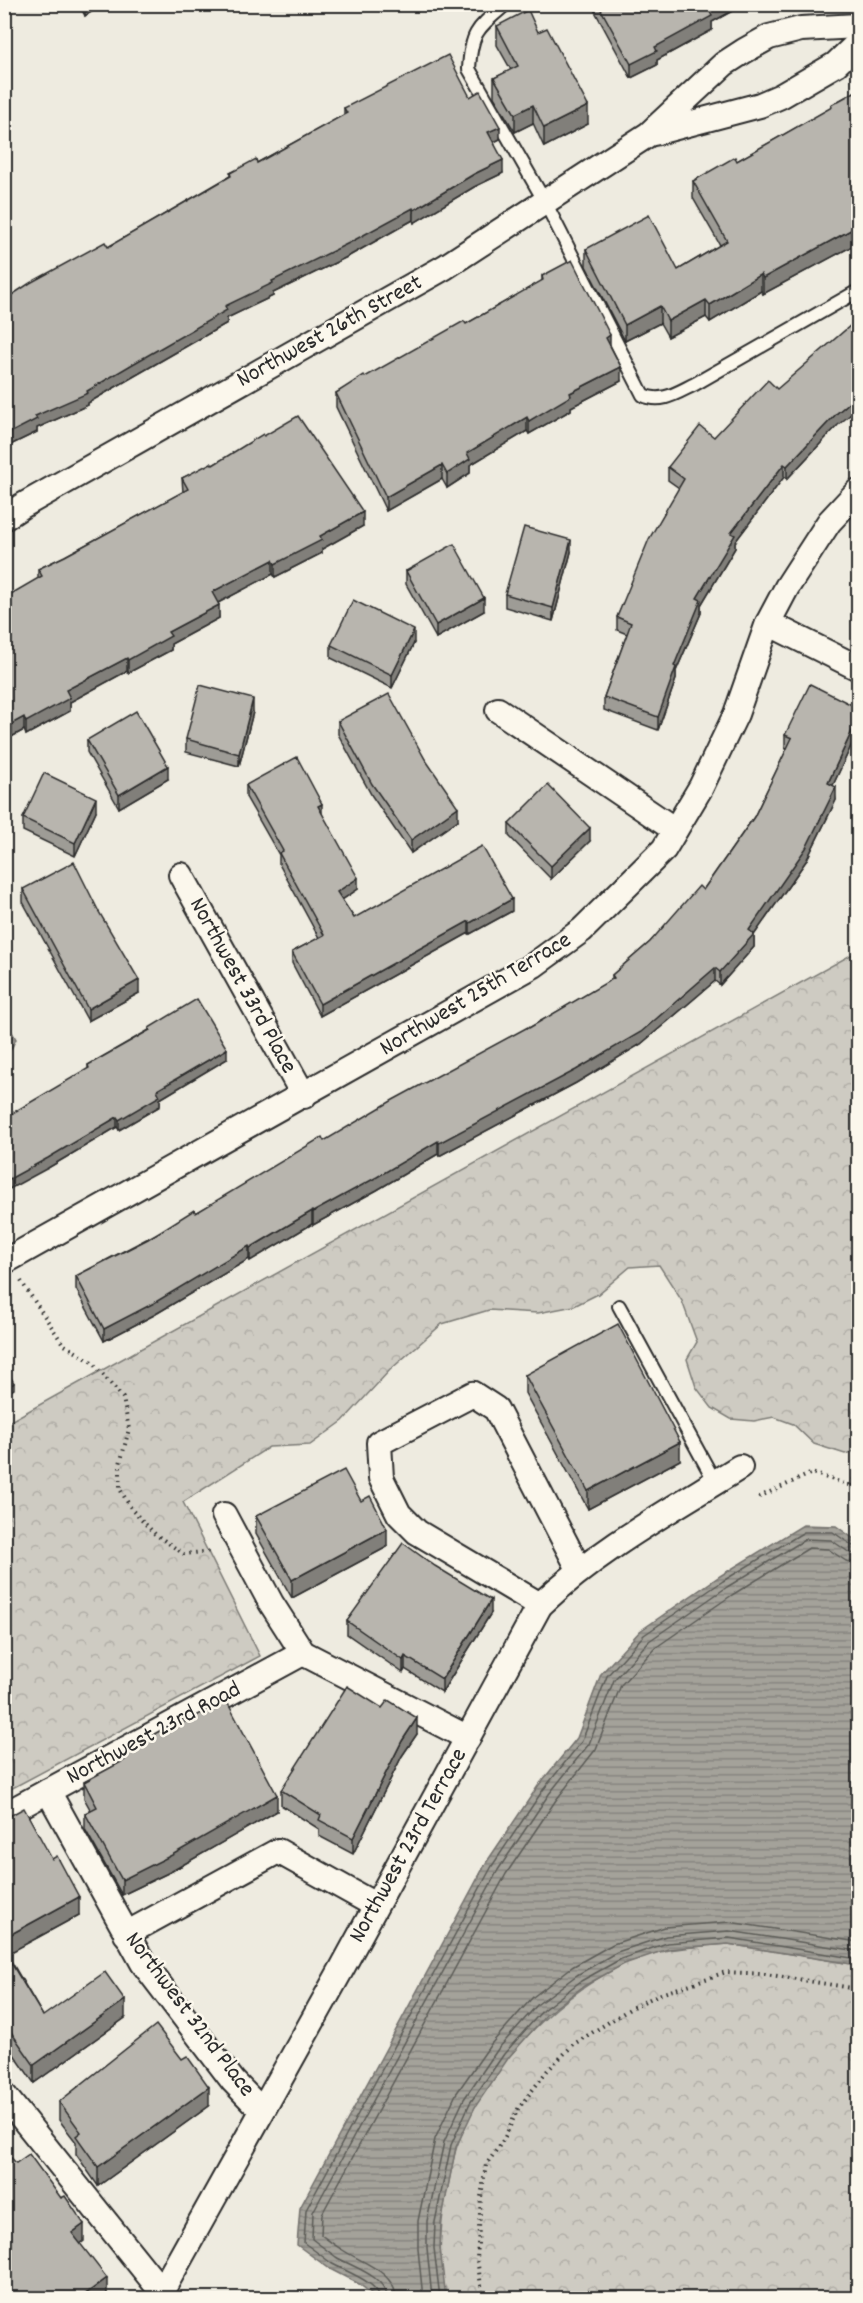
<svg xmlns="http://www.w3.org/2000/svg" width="863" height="2303" font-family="Dekko,sans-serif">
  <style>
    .forest { fill: url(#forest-crowns); stroke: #7c7b76; stroke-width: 1.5 }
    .water { fill: url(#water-rules); stroke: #74726e; stroke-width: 1.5 }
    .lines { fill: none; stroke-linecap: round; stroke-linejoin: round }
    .shore { stroke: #5b5b57; stroke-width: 1.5 }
    .service-casing { stroke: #2b2b2b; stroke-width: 16 }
    .minor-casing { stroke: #2b2b2b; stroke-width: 28 }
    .path { stroke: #2b2b2b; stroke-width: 4; stroke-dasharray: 1.5 4.5; stroke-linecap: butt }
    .service { stroke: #fbf7ec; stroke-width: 12 }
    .minor { stroke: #fbf7ec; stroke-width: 24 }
    .wall { fill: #9e9c96; stroke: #2b2b2b; stroke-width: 1.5 }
    .shaded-wall { fill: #817f7a; stroke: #2b2b2b; stroke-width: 1.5 }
    .building { fill: #b8b5ae; stroke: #2b2b2b; stroke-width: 1.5 }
    .labels { text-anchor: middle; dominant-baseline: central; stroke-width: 5; stroke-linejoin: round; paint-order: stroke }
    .street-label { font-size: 24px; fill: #2b2b2b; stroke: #fbf7ec }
  </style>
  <defs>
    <pattern id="forest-crowns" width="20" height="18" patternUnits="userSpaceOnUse" patternTransform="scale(1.5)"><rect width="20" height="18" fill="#cecbc2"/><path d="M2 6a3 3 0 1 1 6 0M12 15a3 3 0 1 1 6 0" fill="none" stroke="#b1aea7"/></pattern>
    <pattern id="water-rules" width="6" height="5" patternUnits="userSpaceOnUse" patternTransform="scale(1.5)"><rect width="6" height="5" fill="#a4a29a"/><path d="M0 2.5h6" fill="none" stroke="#86847e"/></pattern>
  </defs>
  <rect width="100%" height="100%" fill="#eeebe0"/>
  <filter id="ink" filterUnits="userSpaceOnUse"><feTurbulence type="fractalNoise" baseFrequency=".0167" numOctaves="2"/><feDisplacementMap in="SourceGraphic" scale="12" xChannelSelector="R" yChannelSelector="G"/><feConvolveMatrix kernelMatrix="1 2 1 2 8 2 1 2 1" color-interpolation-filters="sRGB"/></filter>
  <g filter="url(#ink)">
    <g class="forest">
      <path d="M858,951V1450L845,1454L814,1444L793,1424L774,1417L754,1421L731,1419L712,1408L696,1387L687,1359L697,1342L682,1301L659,1265L630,1267L598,1294L574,1306L538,1313L489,1310L442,1324L390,1370L343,1421L310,1445L269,1447L183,1502L260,1656L5,1792V1424Z"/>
      <path d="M728,1944L858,1965V2298H446C437,2267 440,2226 446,2195C450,2179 452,2161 457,2146C485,2070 550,2001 622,1965C655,1948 692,1947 728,1944Z"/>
    </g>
    <g class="water">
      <path d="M4,1018L16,1039L5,1061H4Z"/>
      <path d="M803,1525L836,1526L858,1542V1965L728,1944L668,1949L624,1964L584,1986L547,2014L509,2057L475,2107L456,2147L441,2222L440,2248L446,2298H377L359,2284L330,2269L297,2245L300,2208L486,1863L538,1786L577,1738L601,1674L640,1631L720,1576Z"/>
    </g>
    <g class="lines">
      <g class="shore">
        <path d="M380,2298C378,2282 344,2271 331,2263C322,2256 313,2249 304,2243L306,2210L492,1866L543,1790L582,1741L607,1676L644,1635L723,1581L804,1532H833L853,1546L858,1547"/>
        <path d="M387,2298C386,2276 352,2267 336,2257C328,2251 320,2245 312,2239L313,2212L498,1870L549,1794L589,1744L614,1680L649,1641L727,1587L806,1539L831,1540L850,1553L858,1554"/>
        <path d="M396,2298C395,2271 360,2262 341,2249C334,2245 328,2240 321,2235L322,2214L506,1874L556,1800L596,1749L621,1685L655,1648L732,1595L809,1548L828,1549L846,1561L858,1563"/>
        <path d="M423,2298L418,2249V2221L435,2139L456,2094L491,2044L533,1997L572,1967L613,1944L665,1927L729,1922L858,1942"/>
        <path d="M432,2298L427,2248V2221L444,2142L464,2099L498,2049L538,2004L577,1975L617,1952L666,1936L729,1931L858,1951"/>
        <path d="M440,2298L434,2248L435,2222L451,2145L470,2103L504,2054L543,2010L581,1981L621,1959L667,1943L729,1938L858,1959"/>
      </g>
      <g class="service-casing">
        <g id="service">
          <path d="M506,4C478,28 471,31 469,69L545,202L643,395C662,404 678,392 695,384L858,291"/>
          <path d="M619,1306L715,1482"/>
        </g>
      </g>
      <g class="minor-casing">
        <g id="minor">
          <path d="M654,133L760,105L781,96L836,64L858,43"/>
          <path d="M4,518L22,506L445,267L649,134L724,64L744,51L769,37L801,29L858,26"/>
          <path d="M768,623L858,668"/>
          <path d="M498,710L675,830"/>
          <path d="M181,875L304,1096"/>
          <path d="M4,1262L534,965L582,930L664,849L701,787L736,714L768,623L787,587L829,522L858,491"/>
          <path d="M224,1515L271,1603L303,1653L468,1738"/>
          <path d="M540,1605L417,1532L399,1514L381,1478L379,1443L473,1394L496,1409L579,1569"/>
          <path d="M48,1791L143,1963L233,2081L262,2111"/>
          <path d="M4,1815L303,1653"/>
          <path d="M126,1934L278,1851L375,1905"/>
          <path d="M4,2095L162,2292"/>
          <path d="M158,2298L341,1970L540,1605C599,1549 671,1510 740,1467"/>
        </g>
      </g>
      <g class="path">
        <path d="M21,1281L63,1344L92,1362L123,1398L129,1429L120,1464V1489L132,1510L155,1534L184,1554L212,1551"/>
        <path d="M850,1485L858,1473"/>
        <path d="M759,1497L812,1473L858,1488"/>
        <path d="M483,2298L477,2259L481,2197L486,2165L504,2139L518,2109L547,2071L574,2044L633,2007L658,1995L726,1972L765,1974L858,1989"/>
      </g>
      <use href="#service" class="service"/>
      <use href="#minor" class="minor"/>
    </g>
    <g class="wall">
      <path d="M79,4H104L85,16Z"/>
      <path d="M591,4H745L712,22V30L657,60V65L631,78Z"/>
      <path d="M497,26L588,124L544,147L533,123L515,132L494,97V78L511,70L497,45Z"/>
      <path d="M858,90V243L763,294L761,291L710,322L706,317L668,337L660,323L625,341L586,266V249L678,270L720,245L693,198V181L737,161L831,108V105Z"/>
      <path d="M470,97L500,139L494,142L503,173L474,187L414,223L413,220L349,256L273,293V296L227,318V323L131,378L88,403V405L37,428V432L4,448L108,247L230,176V173L257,163L344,115V108Z"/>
      <path d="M542,276L610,346L621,381L571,407V410L529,434L527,431L470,465V473L447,488L442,479L386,511L336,407V393L466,324L542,281Z"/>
      <path d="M777,389L837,426L787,479L784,477L735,542V548L701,605V613L676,671V679L658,730L604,710V697L627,634L617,630V617L679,488L668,480V467L714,437Z"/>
      <path d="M264,436L363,526L322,549V553L275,577L273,574L218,603L219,618L171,644V650L128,673L127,671L70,702V711L26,735L24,730L4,741L38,578V569L65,556L183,492L182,478L213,465Z"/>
      <path d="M571,552L553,621L505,607V594Z"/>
      <path d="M406,571L484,611L436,638L406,584Z"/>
      <path d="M414,643L392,688L331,658V645Z"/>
      <path d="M253,712L239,766L186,752V739Z"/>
      <path d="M338,721L458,820L411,853L372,796L338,734Z"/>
      <path d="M858,731L833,785L836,800L806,861L754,935V947L720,985L715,981L641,1044L576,1083L439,1156L438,1154L377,1190L313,1225L312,1224L250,1261L249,1259L154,1315L104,1341L76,1289V1276L196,1213L529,1028L612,980V975L650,942L703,890L754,817L787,749L785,748V735Z"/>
      <path d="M87,740L168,779L119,808L87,752Z"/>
      <path d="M246,785L322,814L358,889L342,900L354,918L512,911L470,934L469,933L320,1016L292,963V952L319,938L279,864V855L246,797Z"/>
      <path d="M96,811L75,856L23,831V818Z"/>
      <path d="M509,824L590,841L551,879L509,836Z"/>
      <path d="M23,889L139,993L88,1021L23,902Z"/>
      <path d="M149,1028L227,1059L160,1099V1106L119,1130L117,1127L48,1168L88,1069V1065L149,1030Z"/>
      <path d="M525,1375L680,1460L588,1509L525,1393Z"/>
      <path d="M361,1501L387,1547L292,1598L256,1534V1516Z"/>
      <path d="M491,1613L442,1692L405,1669L403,1673L347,1634V1621Z"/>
      <path d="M382,1708L417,1734L402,1756L353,1854L319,1836V1829L281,1805V1790Z"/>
      <path d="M185,1722L277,1811L172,1871L122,1895L85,1829V1813L91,1811L84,1798V1782L122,1762V1754Z"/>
      <path d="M4,1819L79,1915L7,1954L43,2016L125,2018L34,2083L13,2053L4,2038Z"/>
      <path d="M59,2102L209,2106L98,2186L76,2154V2142L59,2120Z"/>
    </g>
    <g class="shaded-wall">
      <path d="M85,4H104L85,16Z"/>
      <path d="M720,4H745L712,22V30L657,60V65L631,78V64L709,10Z"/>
      <path d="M8,25V38L4,40V27Z"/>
      <path d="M533,105V123L515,132V114Z"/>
      <path d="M588,106V124L544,147V128Z"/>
      <path d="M500,127V139L488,145V132Z"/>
      <path d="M503,160V173L474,187L414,223V210L474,174Z"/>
      <path d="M413,208V220L349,256L273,293V296L227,318V323L131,378L88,403V405L37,428V432L4,448V436L35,416L87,391L225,306L272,281Z"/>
      <path d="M858,226V243L763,294V278Z"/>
      <path d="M761,274V291L710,322V305Z"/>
      <path d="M706,300V317L668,337V321Z"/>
      <path d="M660,306V323L625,341V325Z"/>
      <path d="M610,335V349L606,338Z"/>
      <path d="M621,367V381L571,407V410L529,434V421L570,393Z"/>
      <path d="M858,395V408L837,426L787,479V466L837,413Z"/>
      <path d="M527,417V431L470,465V473L447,488V474L467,453Z"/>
      <path d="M784,464V477L735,542V548L701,605V613L676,671V679L658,730V717L674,666L697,598L731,533Z"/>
      <path d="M442,465V479L386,511V497Z"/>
      <path d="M363,512V526L322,549V553L275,577V564L320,536Z"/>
      <path d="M571,540V552L553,621V608Z"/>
      <path d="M273,560V574L212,606V592Z"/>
      <path d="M484,598V611L436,638V625Z"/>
      <path d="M219,605V618L171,644V650L128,673V660L168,632Z"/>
      <path d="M414,630V643L392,688V675Z"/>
      <path d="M127,658V671L70,702V711L26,735V722L66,690Z"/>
      <path d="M253,699V712L239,766V754Z"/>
      <path d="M24,717V730L4,741V728Z"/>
      <path d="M858,718V731L828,796V783Z"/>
      <path d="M168,766V779L119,808V795Z"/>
      <path d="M836,787V800L806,861L754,935V947L720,985V972L749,930Z"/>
      <path d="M96,798V811L75,856V843Z"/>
      <path d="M322,804V815L318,806Z"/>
      <path d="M458,807V820L411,853V840Z"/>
      <path d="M590,828V841L551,879V866Z"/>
      <path d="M358,878V889L337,903V892Z"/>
      <path d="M512,899V911L470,934V923Z"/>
      <path d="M469,921V933L320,1016V1004Z"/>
      <path d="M715,968V981L641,1044L576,1083L439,1156V1143Z"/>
      <path d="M139,980V993L88,1021V1009Z"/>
      <path d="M227,1049V1059L160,1099V1106L119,1130V1120L157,1090Z"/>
      <path d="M117,1117V1127L48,1168L4,1192V1182Z"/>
      <path d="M438,1141V1154L377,1190L313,1225V1212Z"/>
      <path d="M312,1211V1224L250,1261V1248Z"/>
      <path d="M249,1246V1259L154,1315L104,1341V1329Z"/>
      <path d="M14,1383V1389L4,1395V1389Z"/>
      <path d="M680,1442V1460L588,1509V1491Z"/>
      <path d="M387,1529V1547L292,1598V1580Z"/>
      <path d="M491,1600V1613L442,1692V1679Z"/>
      <path d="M405,1656V1669L403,1673V1660Z"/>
      <path d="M417,1718V1734L402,1756L353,1854V1838L402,1741Z"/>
      <path d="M277,1795V1811L172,1871L122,1895V1880Z"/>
      <path d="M79,1897V1915L4,1956V1938Z"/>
      <path d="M125,2000V2018L34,2083V2065Z"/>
      <path d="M209,2087V2106L98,2186V2167Z"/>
      <path d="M84,2224V2241L72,2250V2233Z"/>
      <path d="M107,2278V2295L102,2298H80Z"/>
    </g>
    <g class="building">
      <path d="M598,4H720L709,10L712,16L655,47L657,51L631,64Z"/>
      <path d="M528,10L538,32L547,28L588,106L544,128L533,105L515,114L494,78L518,66L497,26Z"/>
      <path d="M4,18L8,25L4,27Z"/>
      <path d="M448,55L470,97L480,91L500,127L488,132L503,160L474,174L414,210L413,208L349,243L272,281L273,283L225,306L227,310L131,365L87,391L88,393L35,416L37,419L4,436V300L30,283L105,242L108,247L231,176L230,173L256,159L257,163L347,113L344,108Z"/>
      <path d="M858,90V226L763,278L761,274L710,305L706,300L668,321L660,306L625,325L586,249L649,215L678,270L727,241L693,181L735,157L737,161L832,107L831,105Z"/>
      <path d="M572,260L610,335L606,338L621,367L570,393L571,396L529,421L527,417L467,453L470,459L447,474L442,465L386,497L336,393L364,375L365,377L464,321L466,324L543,280L542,276Z"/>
      <path d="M858,319V395L837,413L787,466L784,464L731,533L735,535L697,598L701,600L674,666L676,667L658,717L604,697L631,623L617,617L649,539L684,479L668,467L700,426L714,437L768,380L777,389Z"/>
      <path d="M298,416L363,512L320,536L322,540L275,564L273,560L212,592L219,605L168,632L171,636L128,660L127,658L66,690L70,698L26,722L24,717L4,728V598L42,576L38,569L65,556L188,489L182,478L211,463L213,465L263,434L264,436Z"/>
      <path d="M524,527L571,540L553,608L505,594Z"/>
      <path d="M454,544L484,598L436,625L406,571Z"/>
      <path d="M353,600L414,630L392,675L331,645Z"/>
      <path d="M810,684L858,708V718L828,783L836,787L806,848L749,930L754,934L720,972L715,968L641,1032L576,1070L439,1143L438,1141L377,1177L313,1212L312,1211L250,1248L249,1246L154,1303L104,1329L76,1276L148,1239L194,1210L196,1213L322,1137L324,1141L393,1100L528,1027L529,1028L614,978L612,975L650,942L699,886L703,890L754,817L792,738L785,735Z"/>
      <path d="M200,685L253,699L239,754L186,739Z"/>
      <path d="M389,694L425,759L458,807L411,840L372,784L338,721Z"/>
      <path d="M136,711L168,766L119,795L87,740Z"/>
      <path d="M297,757L322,804L318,806L358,878L337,892L354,918L482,846L512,899L470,923L469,921L320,1004L292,952L324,935L279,853L283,851L246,785Z"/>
      <path d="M44,773L96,798L75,843L23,818Z"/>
      <path d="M548,785L590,828L551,866L509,824Z"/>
      <path d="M74,862L99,912L139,980L88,1009L23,889Z"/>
      <path d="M197,999L227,1049L157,1090L160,1096L119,1120L117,1117L48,1158L4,1182V1118L89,1068L88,1065L150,1030L149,1028Z"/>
      <path d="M618,1324L680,1442L588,1491L525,1375Z"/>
      <path d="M4,1366L14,1383L4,1389Z"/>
      <path d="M344,1470L361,1501L370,1496L387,1529L292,1580L256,1516Z"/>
      <path d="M403,1543L435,1566L491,1600L442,1679L405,1656L403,1660L347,1621Z"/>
      <path d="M347,1686L382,1708L388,1700L417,1718L402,1741L353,1838L319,1820L321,1815L281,1790Z"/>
      <path d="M226,1700L277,1795L172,1855L122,1880L85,1813L97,1807L84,1782L125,1760L122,1754L156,1733L183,1718L185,1722Z"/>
      <path d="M24,1808L52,1859L57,1856L79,1897L4,1938V1819Z"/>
      <path d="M4,1951L43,2016L105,1972L125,2000L34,2065L13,2035L4,2020Z"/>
      <path d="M156,2025L182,2059L187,2056L209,2087L98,2167L76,2136L81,2132L59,2102Z"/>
      <path d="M4,2150L16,2163L29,2154L61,2198L65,2196L84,2224L72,2233L107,2278L80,2298H4Z"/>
    </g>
  </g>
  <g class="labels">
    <g class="street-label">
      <text transform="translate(330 332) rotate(-29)">Northwest 26th Street</text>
      <text transform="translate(242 986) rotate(61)">Northwest 33rd Place</text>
      <text transform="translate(476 995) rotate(-31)">Northwest 25th Terrace</text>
      <text transform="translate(154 1734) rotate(-28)">Northwest 23rd Road</text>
      <text transform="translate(409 1846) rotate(-61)">Northwest 23rd Terrace</text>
      <text transform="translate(189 2015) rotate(53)">Northwest 32nd Place</text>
    </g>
  </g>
  <rect width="863" height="2303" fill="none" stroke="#fbf7ec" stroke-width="24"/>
  <rect x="12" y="12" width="839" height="2279" fill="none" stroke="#2b2b2b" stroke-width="2" filter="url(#ink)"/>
</svg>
